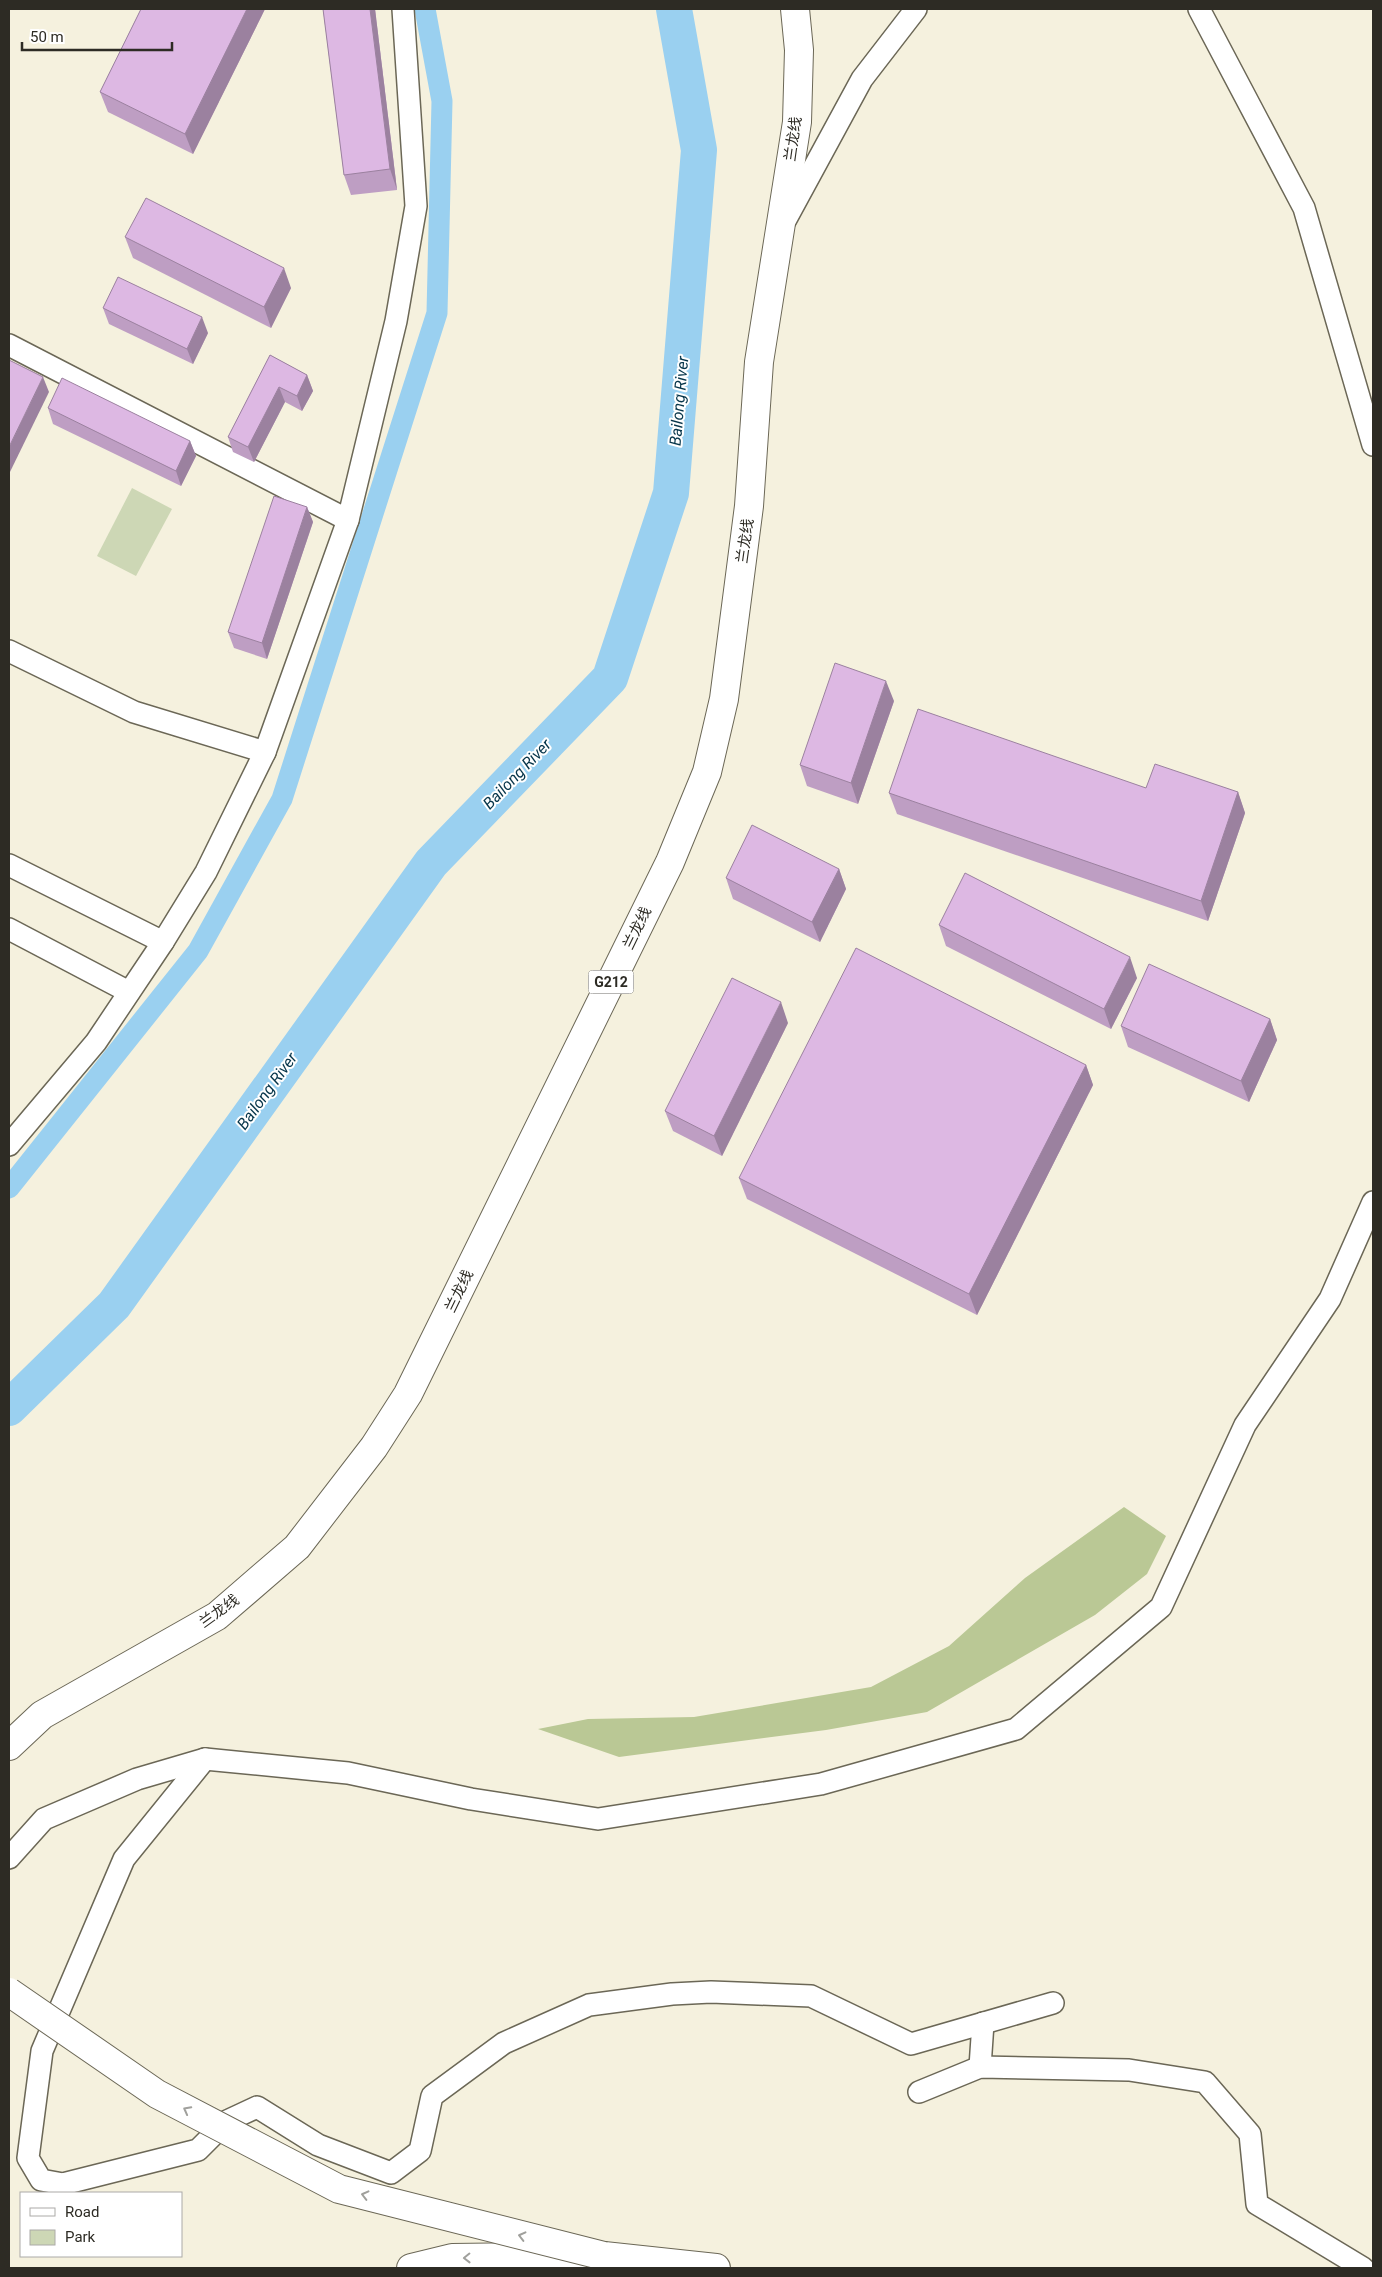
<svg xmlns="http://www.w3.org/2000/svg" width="1382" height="2277" font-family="Roboto,'Noto Sans SC',sans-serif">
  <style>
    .green { fill: #cdd7b5 }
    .forest { fill: #bac895 }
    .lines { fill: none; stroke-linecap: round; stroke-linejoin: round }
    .canal { stroke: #9ad0f0; stroke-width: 21 }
    .river { stroke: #9ad0f0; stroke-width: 36 }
    .minor-casing { stroke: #6b6756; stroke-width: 24 }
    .trunk-casing { stroke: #6b6756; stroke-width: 30 }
    .motorway-casing { stroke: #6b6756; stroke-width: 30 }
    .minor { stroke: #fff; stroke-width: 21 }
    .trunk { stroke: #fff; stroke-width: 28 }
    .motorway { stroke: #fff; stroke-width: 28 }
    .motorway-bridge-casing { stroke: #6b6756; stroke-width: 30; stroke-linecap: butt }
    .motorway-bridge { stroke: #fff; stroke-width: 28 }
    .wall { fill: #be9ec3 }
    .shaded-wall { fill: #9b819f }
    .building { fill: #ddb8e3; stroke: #9b819f }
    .oneway { stroke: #a0a09c }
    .labels { text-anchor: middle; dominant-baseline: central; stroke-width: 4; stroke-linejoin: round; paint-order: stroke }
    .shield { fill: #fff; stroke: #6c6b66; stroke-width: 1 }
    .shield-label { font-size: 14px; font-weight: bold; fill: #2d2b24 }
    .street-label { font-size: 15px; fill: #2d2b24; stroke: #fff }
    .water-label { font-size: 16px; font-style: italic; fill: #06354a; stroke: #fff }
  </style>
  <rect width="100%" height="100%" fill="#f5f1de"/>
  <path class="green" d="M132,488L172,509L136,576L97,556Z"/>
  <path class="forest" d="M1124,1507L1166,1536L1147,1574L1095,1615L927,1712L826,1730L619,1757L538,1729L588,1719L694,1717L871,1687L949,1646L1025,1578Z"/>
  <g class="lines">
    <path class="canal" d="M9,1188L198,951L282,799L437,313L442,101L425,9"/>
    <path class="river" d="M9,1408L114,1305L431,863L610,678L671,493L699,150L674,9"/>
    <g class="minor-casing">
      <g id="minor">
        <path d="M1199,9L1304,208L1373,445"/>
        <path d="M786,219L862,79L916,9"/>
        <path d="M9,345L348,520"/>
        <path d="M9,651L134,712L265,752"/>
        <path d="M9,865L163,942"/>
        <path d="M9,929L129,992"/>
        <path d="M9,1145L96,1042L163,942L206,872L265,752L348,520L396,321L416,206L403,9"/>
        <path d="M205,1759L124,1859L42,2051L28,2158L41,2180L63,2184L198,2150L227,2121L257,2107L318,2145L391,2173L420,2151L432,2096L504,2043L589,2005L672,1994L711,1992L811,1996L911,2044L1053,2003"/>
        <path d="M9,1858L44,1819L137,1779L205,1759L348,1773L471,1799L598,1819L821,1784L1016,1729L1161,1607L1245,1425L1330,1299L1373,1202"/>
        <path d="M980,2067L983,2023"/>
        <path d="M919,2092L980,2067L1129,2070L1205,2082L1250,2134L1257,2204L1363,2268"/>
      </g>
    </g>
    <g class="trunk-casing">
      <path id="trunk" d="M9,1746L42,1715L217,1616L297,1547L374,1447L408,1394L670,862L707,772L724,699L749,506L759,362L797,122L799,50L795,9"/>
    </g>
    <g class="motorway-casing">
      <path id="motorway" d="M411,2268L452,2258L604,2256L716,2268"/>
    </g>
    <use href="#minor" class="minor"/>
    <use href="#trunk" class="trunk"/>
    <use href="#motorway" class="motorway"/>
    <g class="motorway-bridge-casing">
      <path id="motorway-bridge" d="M9,1992L157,2094L339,2189L604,2256"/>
    </g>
    <use href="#motorway-bridge" class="motorway-bridge"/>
  </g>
  <g class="wall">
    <path d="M141,9H265L193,154L108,112L100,92Z"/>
    <path d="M323,9H375L397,190L351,195L344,175Z"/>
    <path d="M125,237L291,288L271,328L133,258Z"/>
    <path d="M103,308L208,333L193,364L109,324Z"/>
    <path d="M270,355L307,375L313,391L302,411L285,402L254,462L233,452L228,437Z"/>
    <path d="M48,408L190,441L196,456L181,486L53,424Z"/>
    <path d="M307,507L313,522L267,659L234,648L228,632Z"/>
    <path d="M894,701L858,804L807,786L800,765Z"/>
    <path d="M1146,788L1238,792L1245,813L1208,921L897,814L889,793Z"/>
    <path d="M839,869L846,889L820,942L733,899L726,878Z"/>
    <path d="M939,925L1137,978L1111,1029L946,946Z"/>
    <path d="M1270,1019L1277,1040L1249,1102L1128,1047L1121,1026Z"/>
    <path d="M788,1023L722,1156L673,1131L665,1111Z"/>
    <path d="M1086,1065L1093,1085L977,1315L747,1199L739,1178Z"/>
  </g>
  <g class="shaded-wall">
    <path d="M247,9H265L193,154L185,134Z"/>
    <path d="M370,9H375L397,190L390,169Z"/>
    <path d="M284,268L291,288L271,328L264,307Z"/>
    <path d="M202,317L208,333L193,364L187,349Z"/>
    <path d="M307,375L313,391L302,411L297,396Z"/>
    <path d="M43,377L49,392L9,474V447Z"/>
    <path d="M279,387L285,402L254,462L248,447Z"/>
    <path d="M190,441L196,456L181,486L176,471Z"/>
    <path d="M307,507L313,522L267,659L262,643Z"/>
    <path d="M886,681L894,701L858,804L851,783Z"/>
    <path d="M1238,792L1245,813L1208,921L1201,901Z"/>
    <path d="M839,869L846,889L820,942L812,922Z"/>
    <path d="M1130,957L1137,978L1111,1029L1104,1009Z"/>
    <path d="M781,1002L788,1023L722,1156L714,1136Z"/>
    <path d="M1270,1019L1277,1040L1249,1102L1241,1081Z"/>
    <path d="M1086,1065L1093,1085L977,1315L969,1294Z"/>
  </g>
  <g class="building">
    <path d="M141,9H247L185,134L100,92Z"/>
    <path d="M323,9H370L390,169L344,175Z"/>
    <path d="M146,198L284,268L264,307L125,237Z"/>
    <path d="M118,277L202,317L187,349L103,308Z"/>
    <path d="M270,355L307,375L297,396L279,387L248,447L228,437Z"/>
    <path d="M9,360L43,377L9,447Z"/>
    <path d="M62,378L190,441L176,471L48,408Z"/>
    <path d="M274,496L307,507L262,643L228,632Z"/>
    <path d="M835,663L886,681L851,783L800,765Z"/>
    <path d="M918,709L1146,788L1155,764L1238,792L1201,901L889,793Z"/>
    <path d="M752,825L839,869L812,922L726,878Z"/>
    <path d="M965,873L1130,957L1104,1009L939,925Z"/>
    <path d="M856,948L1086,1065L969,1294L739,1178Z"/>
    <path d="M1149,964L1270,1019L1241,1081L1121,1026Z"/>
    <path d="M732,978L781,1002L714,1136L665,1111Z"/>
  </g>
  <defs><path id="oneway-chevron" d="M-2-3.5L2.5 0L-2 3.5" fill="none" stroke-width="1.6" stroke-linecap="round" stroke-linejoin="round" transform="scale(1.25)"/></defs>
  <g class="oneway">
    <use href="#oneway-chevron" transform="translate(187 2110) rotate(-152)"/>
    <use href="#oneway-chevron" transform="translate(365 2195) rotate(-166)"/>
    <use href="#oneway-chevron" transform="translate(522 2236) rotate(-166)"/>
    <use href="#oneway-chevron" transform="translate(467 2258) rotate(179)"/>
  </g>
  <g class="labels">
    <rect class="shield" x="588.5" y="970.5" width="45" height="23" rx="4"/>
    <g class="shield-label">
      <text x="611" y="982">G212</text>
    </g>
    <g class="street-label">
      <text transform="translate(793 139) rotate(-82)">兰龙线</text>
      <text transform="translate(745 541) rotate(-82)">兰龙线</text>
      <text transform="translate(637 928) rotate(-64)">兰龙线</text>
      <text transform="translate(459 1291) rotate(-64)">兰龙线</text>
      <text transform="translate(219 1611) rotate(-36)">兰龙线</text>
    </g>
    <g class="water-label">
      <text transform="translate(679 401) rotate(-85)">Bailong River</text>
      <text transform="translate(517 774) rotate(-46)">Bailong River</text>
      <text transform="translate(267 1091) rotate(-54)">Bailong River</text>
    </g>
  </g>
  <rect width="1382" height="2277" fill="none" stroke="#2d2b24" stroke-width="20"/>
  <rect x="20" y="2192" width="162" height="65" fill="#ffffff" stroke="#abaaa7"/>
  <rect x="30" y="2208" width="25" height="8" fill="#ffffff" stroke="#abaaa7"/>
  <text x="65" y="2217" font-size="15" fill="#2d2b24">Road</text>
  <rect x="30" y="2230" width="25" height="15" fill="#cdd7b5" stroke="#abaaa7"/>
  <text x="65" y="2242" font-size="15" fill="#2d2b24">Park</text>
  <path d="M22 42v8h150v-8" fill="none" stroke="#2d2b24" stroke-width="2.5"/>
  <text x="30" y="42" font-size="15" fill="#2d2b24" stroke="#ffffff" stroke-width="4" paint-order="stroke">50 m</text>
</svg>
